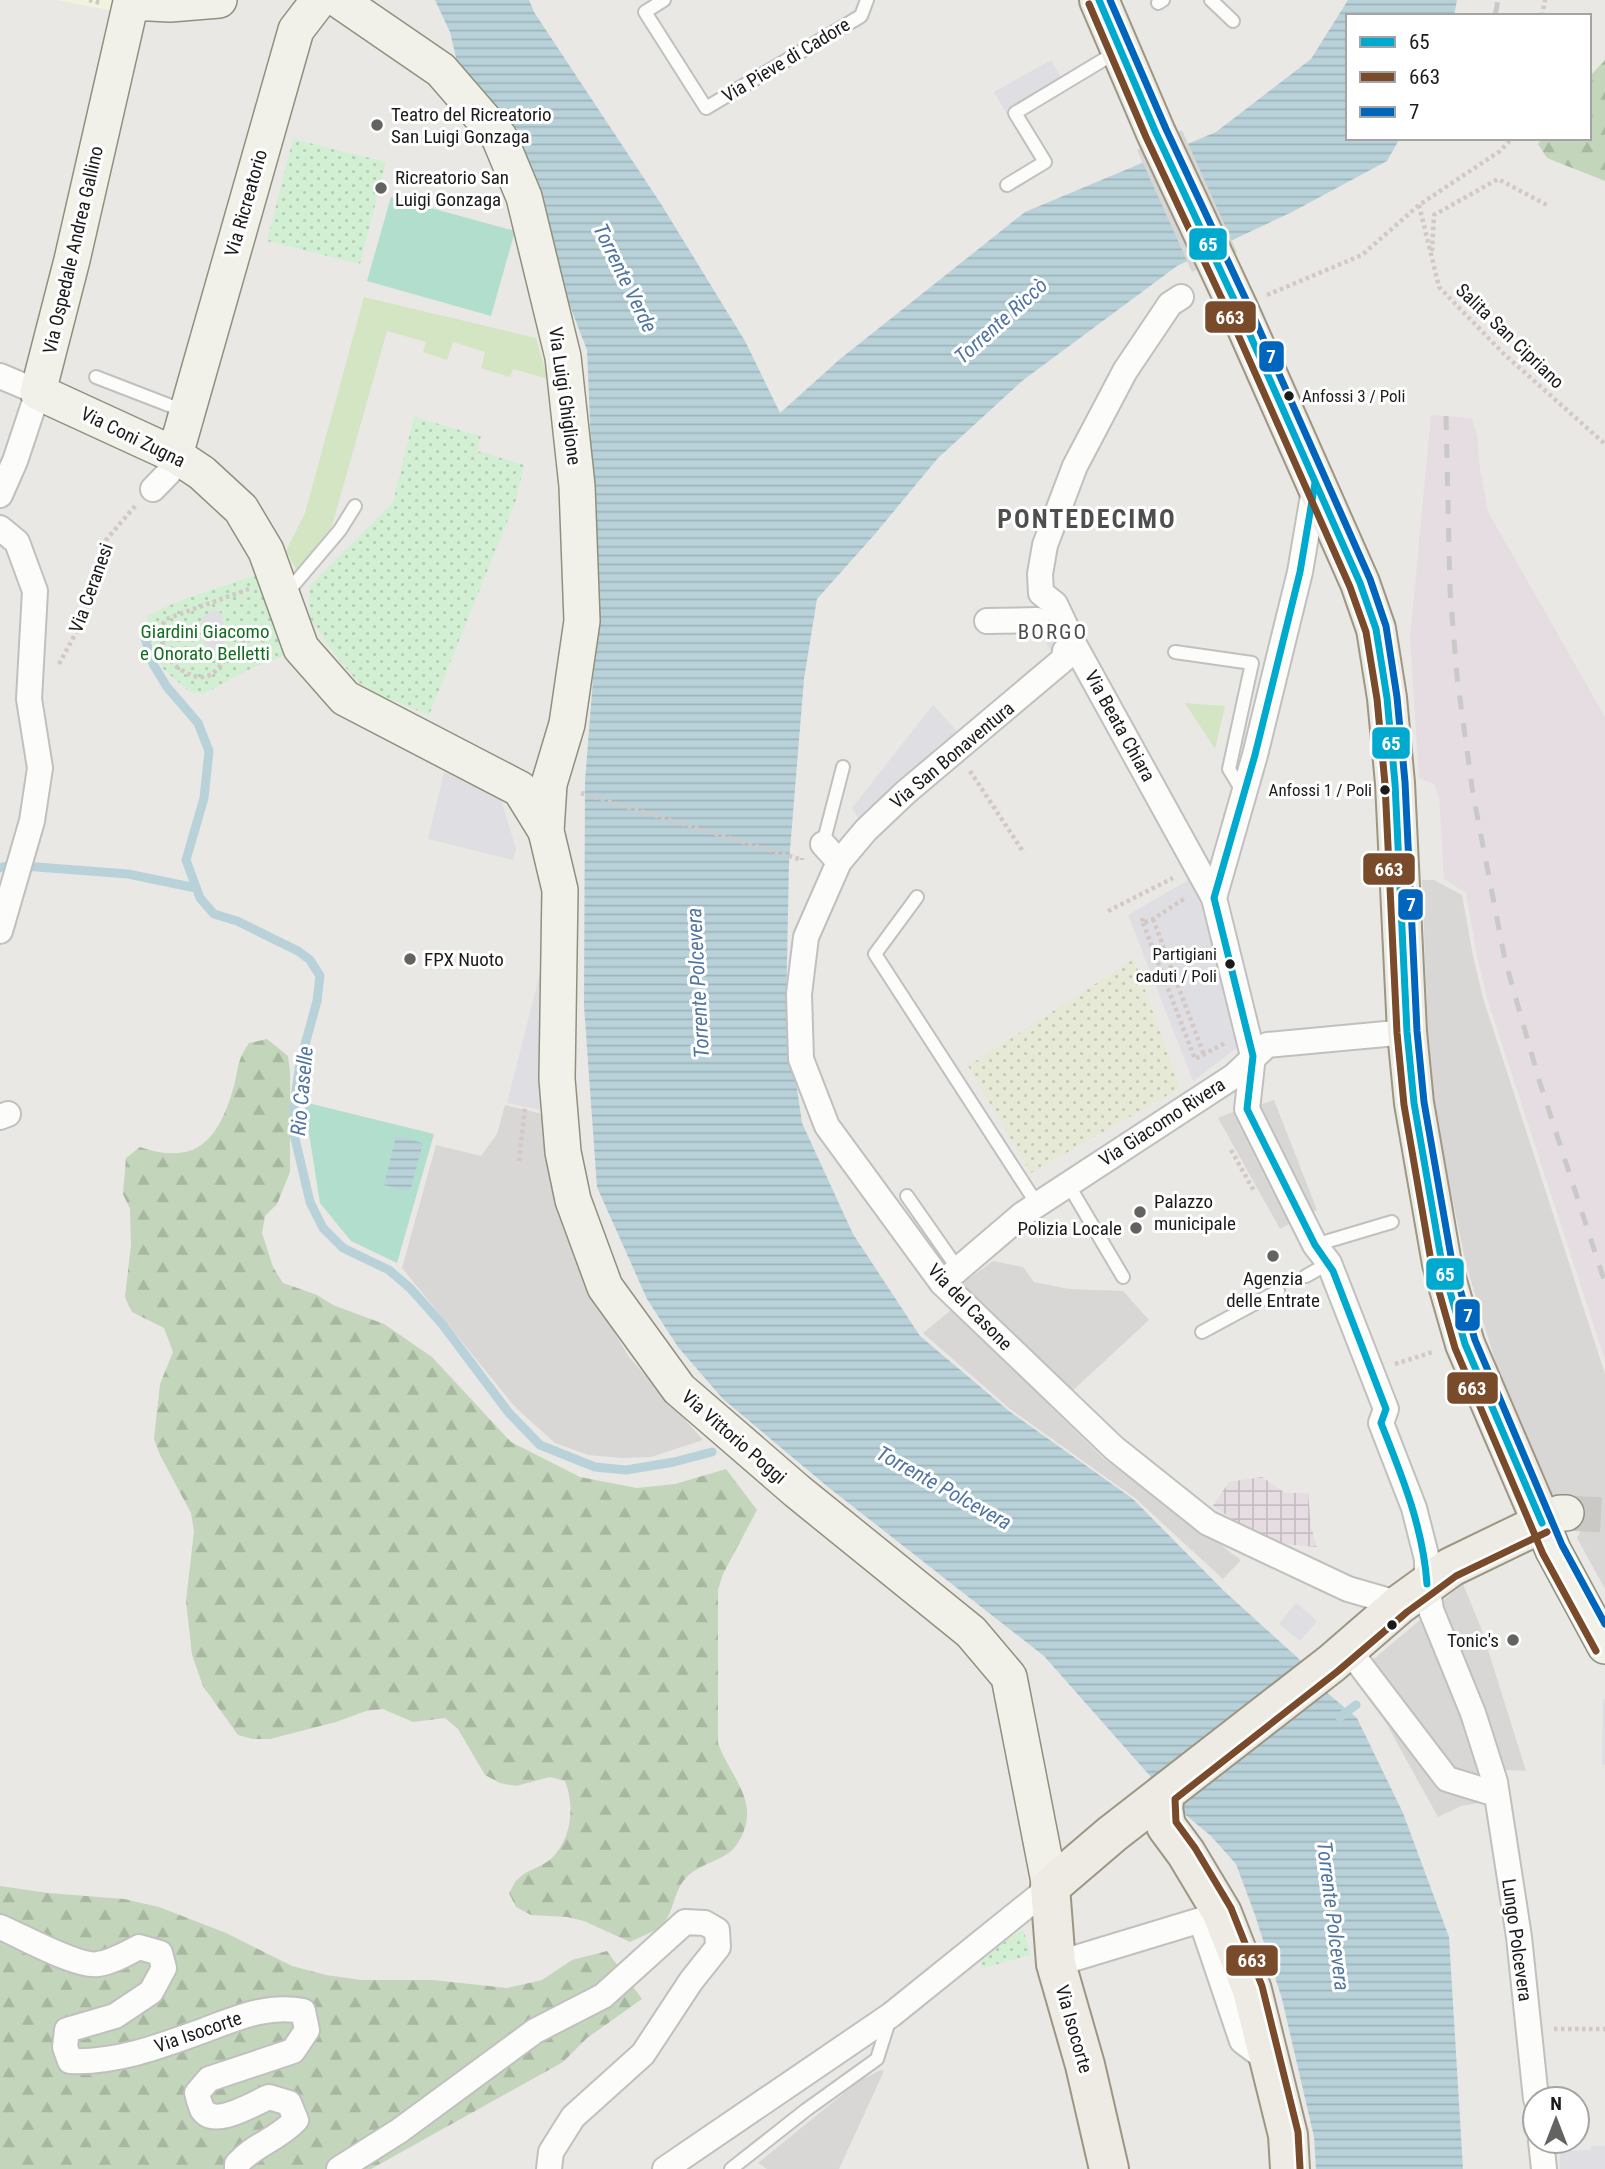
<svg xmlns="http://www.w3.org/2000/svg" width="1605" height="2169" font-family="'Roboto Condensed',sans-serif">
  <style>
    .residential { fill: #d8d7d5 }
    .industrial { fill: url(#industrial-grid) }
    .education { fill: #f2f3de }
    .railway { fill: #e6dde2 }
    .farmland { fill: url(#farmland-dots) }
    .grass { fill: #d4e5c4 }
    .forest { fill: url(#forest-firs) }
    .park { fill: url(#park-dots) }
    .pitch { fill: #b2decd }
    .plaza { fill: #dfdee2 }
    .water { fill: url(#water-rules) }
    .pier { fill: #d6d6d5 }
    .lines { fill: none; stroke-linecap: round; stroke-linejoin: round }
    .stream { stroke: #b9d2da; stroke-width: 9 }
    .secondary-tunnel { stroke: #cac9c6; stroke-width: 35; stroke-dasharray: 35 18; stroke-linecap: butt }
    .lane-casing { stroke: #c0c0be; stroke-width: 16 }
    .street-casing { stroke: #c0c0be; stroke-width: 28 }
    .secondary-casing { stroke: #8f917e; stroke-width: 38 }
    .primary-casing { stroke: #9d9683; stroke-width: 42 }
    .path { stroke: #d4c8c5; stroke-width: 4.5; stroke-dasharray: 3.5 3.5; stroke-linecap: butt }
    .lane { stroke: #fcfcfb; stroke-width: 12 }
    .street { stroke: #fcfcfb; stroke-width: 24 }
    .secondary { stroke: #f1f1e9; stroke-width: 35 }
    .primary { stroke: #eeebe4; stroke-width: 38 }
    .rail { stroke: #c9c9c8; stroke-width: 5; stroke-dasharray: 14 14; stroke-linecap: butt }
    .bus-1-casing { stroke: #fff; stroke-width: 12 }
    .bus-2-casing { stroke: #fff; stroke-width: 12 }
    .bus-3-casing { stroke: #fff; stroke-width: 12 }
    .bus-1 { stroke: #00a9ce; stroke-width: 7 }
    .bus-2 { stroke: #7a4b2a; stroke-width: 7 }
    .bus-3 { stroke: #0065bd; stroke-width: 7 }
    .poi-dot { fill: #636361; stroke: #fff; stroke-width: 2.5 }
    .bus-dot { fill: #1b1b1b; stroke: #fff; stroke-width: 2.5 }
    .labels { text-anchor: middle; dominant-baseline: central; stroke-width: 6; stroke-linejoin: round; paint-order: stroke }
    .bus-label { font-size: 17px; fill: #1b1b1b; stroke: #fff; text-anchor: end }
    .street-label { font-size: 19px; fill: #1b1b1b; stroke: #fff }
    .poi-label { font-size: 19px; fill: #1b1b1b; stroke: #fff; text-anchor: start }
    .park-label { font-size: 19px; fill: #146e20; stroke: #fff }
    .water-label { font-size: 21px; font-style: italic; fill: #5075a2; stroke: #fff }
    .neighbourhood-label { font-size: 21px; letter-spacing: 2px; fill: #4e4e4e; stroke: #fff }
    .district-label { font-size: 26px; font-weight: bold; letter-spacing: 2px; fill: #4e4e4e; stroke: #fff }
    .line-badge { stroke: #fff; stroke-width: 2.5 }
    .badge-label { font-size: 19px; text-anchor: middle; font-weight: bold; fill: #fff }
  </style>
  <defs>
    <pattern id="industrial-grid" width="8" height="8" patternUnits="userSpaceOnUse" patternTransform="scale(1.75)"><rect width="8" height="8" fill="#e6dde2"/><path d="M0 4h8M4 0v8" fill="none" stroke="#c5bdc1"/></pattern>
    <pattern id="farmland-dots" width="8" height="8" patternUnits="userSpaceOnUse" patternTransform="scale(1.75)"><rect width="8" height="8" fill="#e7e9d7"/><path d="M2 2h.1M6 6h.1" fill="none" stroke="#c6c7b8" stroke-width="1.8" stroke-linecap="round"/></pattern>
    <pattern id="forest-firs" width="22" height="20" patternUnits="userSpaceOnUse" patternTransform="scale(1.75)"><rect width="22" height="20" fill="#c3d6bb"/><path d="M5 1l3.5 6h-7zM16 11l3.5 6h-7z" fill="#a7b7a0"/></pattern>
    <pattern id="park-dots" width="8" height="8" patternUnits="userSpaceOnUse" patternTransform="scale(1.75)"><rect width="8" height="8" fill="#d2efd4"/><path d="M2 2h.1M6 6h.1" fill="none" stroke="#b4ccb5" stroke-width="1.8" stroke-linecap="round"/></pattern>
    <pattern id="water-rules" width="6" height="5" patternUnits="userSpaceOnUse" patternTransform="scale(1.75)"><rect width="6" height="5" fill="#b9d2da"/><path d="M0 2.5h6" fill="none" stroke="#9eb4ba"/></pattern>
  </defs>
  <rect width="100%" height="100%" fill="#e9e8e4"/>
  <g class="residential">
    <path d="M1422,880H1434L1462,895L1473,956L1483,998L1605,1374V1589L1577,1538L1581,1530L1546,1489L1519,1440L1466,1264L1449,1183L1435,1103L1428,1035Z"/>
    <path d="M1274,1100L1317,1210L1304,1216L1251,1108Z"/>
    <path d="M505,1105L543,1114L556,1205L583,1280L629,1357L703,1440L651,1457L622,1458L588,1455L555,1443L516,1408L402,1268L436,1145L481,1156L497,1134Z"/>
    <path d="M1242,1108L1296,1220L1280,1229L1218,1118Z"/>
    <path d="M993,1261L1023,1267L1034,1282L1069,1289L1123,1291L1149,1320L1069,1394L960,1285Z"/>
    <path d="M951,1310L1103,1458L1241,1560L1223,1579L1135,1498L1010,1409L923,1333Z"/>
    <path d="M1463,1584L1481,1628L1526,1771L1506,1770V1798L1461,1806L1438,1817L1386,1723L1352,1677Z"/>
    <path d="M881,2070L884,2071L839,2169H767L758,2163L859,2081Z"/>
  </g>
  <path class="industrial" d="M1262,1477L1285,1493H1308L1311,1527L1317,1547L1283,1544L1249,1530L1213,1506L1229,1482Z"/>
  <path class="education" d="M56,0H117L115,11Z"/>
  <path class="railway" d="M1431,415L1472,418L1477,436L1480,468L1488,512L1605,717V1360L1487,998L1477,956L1466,893L1444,879L1439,797L1434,784L1419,778L1410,638Z"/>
  <path class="farmland" d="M1134,959L1180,1088L1031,1173L968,1066Z"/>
  <g class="grass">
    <path d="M364,297L536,338L548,379L513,369L510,377L481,368L485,352L453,342L447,360L423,352L426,342L387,331L332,526L297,571L286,551L305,513Z"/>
    <path d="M1185,703L1225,706L1215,749Z"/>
  </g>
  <g class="forest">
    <path d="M1605,60V181L1547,158L1538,144L1542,138H1589V77Z"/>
    <path d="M267,1039L288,1056L290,1072V1172L277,1204L265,1216L262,1233L273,1267L283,1283L317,1295L333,1305L384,1324L432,1357L511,1442L580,1477L637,1488L675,1484L726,1469L757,1510L723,1574L718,1590V1743C728,1773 758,1799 743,1833C740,1841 734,1850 727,1854C713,1863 696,1866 685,1879C673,1892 674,1915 660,1927C652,1933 639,1937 630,1942L584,1921L567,1917L531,1915L516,1907L509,1893C512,1889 514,1882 518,1879C526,1870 542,1867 551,1859C572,1839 575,1806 565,1781L550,1777L516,1786L500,1783L485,1775L458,1729L445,1718L413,1722L383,1709L366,1711L336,1722L270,1739H253L238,1735L203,1686L192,1655L186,1601L194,1531L191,1513L160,1455L154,1439L160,1384L173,1352L164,1328L132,1312L125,1297L131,1245L130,1209L123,1194L126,1158L140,1147C193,1165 216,1144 232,1093C239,1072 235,1063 249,1043Z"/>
    <path d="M0,1886L48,1893L124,1899L159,1907L226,1933L292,1966L326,1975L361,1980H433L507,1988L542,1980L572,1960L607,1951L642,1999L587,2038L563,2062L371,2169H0Z"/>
  </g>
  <g class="park">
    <path d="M293,139L386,162L360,264L267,241Z"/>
    <path d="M414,417L481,436L477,451L524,465L516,500L429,715L375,693L357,681L333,652L310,618L309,586L393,502Z"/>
    <path d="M256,575L286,655L250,669L203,694L190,692L163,669L151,641L147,616L181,600Z"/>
    <path d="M1023,1929L1031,1955L982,1968L981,1959Z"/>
  </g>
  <g class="pitch">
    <path d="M391,197L515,231L491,316L367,281Z"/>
    <path d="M304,1102L434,1134L397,1263L351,1241L320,1203Z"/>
  </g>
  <g class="plaza">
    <path d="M1051,60L1062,79L1006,113L994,92Z"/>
    <path d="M1055,604L1075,646L1054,657L1036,624Z"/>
    <path d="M215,610L221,613L226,631L224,649L218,653L210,651L204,643L201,628V619L211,611Z"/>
    <path d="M933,705L962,737L864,828L852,808Z"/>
    <path d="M444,772L501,799L516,849L513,860L428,839Z"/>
    <path d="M1192,878L1238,1019V1047L1193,1081L1128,915Z"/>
    <path d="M541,969L540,1110L507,1103Z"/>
    <path d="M1296,1603L1317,1621L1300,1641L1279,1624Z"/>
    <path d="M1603,1699H1605V1765H1602Z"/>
    <path d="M1591,2146H1605V2169H1560V2151L1591,2150Z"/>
  </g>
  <g class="water">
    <path d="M435,0H529L534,12L661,204L745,341L780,413L840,359L1025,212L1216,132L1311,59L1348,0H1457L1454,16H1348V138H1400L1387,161L1292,212L1177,266L1022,381L938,458L875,534L817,599L804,679L789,862L786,1013L802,1123L853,1234L920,1336L1009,1411L1133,1499L1224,1591L1298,1658L1325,1691L1357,1718L1403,1813L1449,1937L1463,2169H1316L1314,2137L1282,1999L1255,1915L1236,1864L1211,1836L1181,1811L1044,1656L828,1487L723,1399L678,1347L647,1299L597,1187L584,1006L585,781L598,615L587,350L570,306L471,121L450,32Z"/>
    <path d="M396,1136L423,1143L410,1191L384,1185Z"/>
  </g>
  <path class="pier" d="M1182,130L1237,252L1192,272L1137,150Z"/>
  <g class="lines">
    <g class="stream">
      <path d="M145,638L153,664L167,687L198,723L209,751L204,798L186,860L200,898L214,914L237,921L298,951L310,960L320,976L317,1001L300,1063L294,1105V1134L310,1202L323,1228L343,1248L389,1270L410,1288L442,1324L509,1413L540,1445L595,1467L626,1470L674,1462L712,1452"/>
      <path d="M0,868L11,865L128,874L196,888"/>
      <path d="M1340,1717L1356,1705"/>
    </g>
    <path class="secondary-tunnel" d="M1566,1513L1605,1515"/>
    <g class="lane-casing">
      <g id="lane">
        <path d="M664,0L645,12L706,108L861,16L867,0"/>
        <path d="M1211,0L1233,21"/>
        <path d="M1158,3L1163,0"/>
        <path d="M1007,185L1045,162L1015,113L1118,51"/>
        <path d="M96,377L184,411"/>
        <path d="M285,595L340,530L355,506"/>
        <path d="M1175,652L1252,663L1229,769L1244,794"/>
        <path d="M823,844L843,767"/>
        <path d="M917,897L875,954L1037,1204"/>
        <path d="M1068,1184L1123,1277"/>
        <path d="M907,1196L958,1269"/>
        <path d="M1315,1245L1392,1222"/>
        <path d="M1306,1276L1329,1263"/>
        <path d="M1202,1332L1278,1291"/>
        <path d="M731,2169L806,2110L877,2059L890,2018"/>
      </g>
    </g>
    <g class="street-casing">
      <g id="street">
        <path d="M1181,297L1170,304L1125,371L1075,466L1045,545L1040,574L1041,593L1055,604L1075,646L1214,898"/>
        <path d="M0,376L38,392L15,461L0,495"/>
        <path d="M1315,484L1300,572L1255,755L1214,898L1253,1056L1247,1109L1315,1245L1329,1263L1386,1409L1381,1423L1414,1508L1427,1559V1584L1431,1610L1473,1713L1495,1782L1519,1937L1536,2099"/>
        <path d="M153,489L182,459"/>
        <path d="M0,528L17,542L35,591L29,699L40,768L32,821L0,931"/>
        <path d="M987,621L1037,620"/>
        <path d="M1065,651L1064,659L906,792L866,830L839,862L806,937L799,994L801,1059L827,1126L942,1283L1114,1448L1208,1523L1348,1589L1400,1604"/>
        <path d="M823,844L839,862"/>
        <path d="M0,1117L8,1114"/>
        <path d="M942,1283L1023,1214L1234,1076L1267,1045L1407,1032"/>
        <path d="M1348,1649L1447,1779L1496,1794"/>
        <path d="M0,1927C22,1936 78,1968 98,1964C112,1962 126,1954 139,1947L160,1953L164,1968L151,1992L115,2016L67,2030L65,2047L70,2061C117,2063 161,2046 205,2030C237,2018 268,2004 303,2011L307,2030L293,2051L209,2079L197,2093C198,2098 200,2104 202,2109C214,2129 254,2103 269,2097L289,2103L296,2120C277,2140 255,2144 237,2164V2169"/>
        <path d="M1056,1964L1201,1920L1242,2041L1270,2062"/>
        <path d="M1541,2141L1544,2169"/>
        <path d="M339,2169L399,2131L535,2031L603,1996L685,1922L705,1923L717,1930L718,1947L691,1981L643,2054L573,2117L551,2152L549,2169"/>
        <path d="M665,2169L891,2015L1050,1887"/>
      </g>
    </g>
    <g class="secondary-casing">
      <g id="secondary">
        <path d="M219,0L170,4L131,2L72,260L38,392L175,455L202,473L241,509L266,551L301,648L345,698L520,789L546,831"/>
        <path d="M339,0L441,70L499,137L524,197L563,357L577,486L582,621L567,724L549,784L546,831L560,890L557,1079L563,1152L573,1200L605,1287L679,1389L797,1491L971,1632L1009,1677L1050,1887"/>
        <path d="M175,455L296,30L319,0"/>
        <path d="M1566,1513H1560L1542,1523L1553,1550L1605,1646"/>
      </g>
    </g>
    <g class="primary-casing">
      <g id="primary">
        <path d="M1099,0L1156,133L1238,308L1360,583L1376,629L1387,698L1395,783L1407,1032L1414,1103L1442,1264L1465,1344L1542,1523L1451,1567L1400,1604L1332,1663L1112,1834L1050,1887L1056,1964L1085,2065L1109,2169"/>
        <path d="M1165,1793L1163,1808L1166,1826L1186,1853L1222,1913L1252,1990L1288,2135L1290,2169"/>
      </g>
    </g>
    <g class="path">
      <path d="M89,0L101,3"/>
      <path d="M1542,16L1545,0"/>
      <path d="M1419,205L1439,287L1504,354L1605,444"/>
      <path d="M1432,251L1434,215L1498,179L1547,205"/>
      <path d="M1267,295L1362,255L1419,205L1500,151L1512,138"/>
      <path d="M249,589L166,619C160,627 160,636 163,645C166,656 173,666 183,671C218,692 222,653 244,640C252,636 258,638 265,641"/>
      <path d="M218,653L221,667"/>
      <path d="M59,664L84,618L96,563L106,540L136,505"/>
      <path d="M970,771L1024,853"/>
      <path d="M581,793L802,860V858"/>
      <path d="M1108,911L1173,878"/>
      <path d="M1142,918L1143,923L1153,919L1184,899"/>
      <path d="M1153,919L1204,1055"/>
      <path d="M1143,923L1195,1059L1225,1043"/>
      <path d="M1231,1150L1254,1191"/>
      <path d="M519,1161L525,1106"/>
      <path d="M1395,1364L1433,1352"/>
      <path d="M1554,2029H1605"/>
    </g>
    <use href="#lane" class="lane"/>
    <use href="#street" class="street"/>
    <use href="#secondary" class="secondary"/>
    <use href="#primary" class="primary"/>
    <g class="rail">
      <path d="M1495,16L1498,0"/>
      <path d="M1446,416L1450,590L1457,677L1473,794L1505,960L1539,1080L1605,1283"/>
    </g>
    <g class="bus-1-casing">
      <g id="bus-1">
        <path d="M1099,0L1156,133L1238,308L1360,583L1376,629L1387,698L1395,783L1407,1032L1414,1103L1442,1264L1465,1344L1542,1523"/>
        <path d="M1315,483L1300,572L1255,755L1214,898L1253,1056L1247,1109L1315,1245L1333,1271L1386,1409L1381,1423C1402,1476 1423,1527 1427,1584"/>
      </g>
    </g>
    <g class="bus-2-casing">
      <g id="bus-2">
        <path d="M1089,4L1146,137L1228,312L1350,587L1366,632L1377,699L1385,784L1397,1033L1404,1105L1432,1267L1455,1348L1543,1554L1596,1651"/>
        <path d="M1300,2168L1298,2132L1262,1986L1231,1908L1195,1848L1176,1822L1175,1799L1338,1671L1407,1612L1433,1593L1456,1576L1547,1532"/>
      </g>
    </g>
    <g class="bus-3-casing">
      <path id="bus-3" d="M1110,0L1166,129L1248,304L1370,579L1386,626L1397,697L1405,782L1417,1031L1424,1102L1452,1262L1475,1340L1562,1545L1605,1624"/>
    </g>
    <use href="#bus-1" class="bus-1"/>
    <use href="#bus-2" class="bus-2"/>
    <use href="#bus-3" class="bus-3"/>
  </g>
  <g class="poi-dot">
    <circle cx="377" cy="125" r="7"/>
    <circle cx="381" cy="188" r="7"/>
    <circle cx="410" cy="959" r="7"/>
    <circle cx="1140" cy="1212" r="7"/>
    <circle cx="1136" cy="1228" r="7"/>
    <circle cx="1273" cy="1256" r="7"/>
    <circle cx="1513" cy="1640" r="7"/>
  </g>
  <g class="bus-dot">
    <circle cx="1289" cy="396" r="6"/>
    <circle cx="1385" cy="790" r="6"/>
    <circle cx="1230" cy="964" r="6"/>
    <circle cx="1392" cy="1625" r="6"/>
  </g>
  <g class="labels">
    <g class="bus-label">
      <text x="1302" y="396" text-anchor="start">Anfossi 3 / Poli</text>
      <text x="1372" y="790">Anfossi 1 / Poli</text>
      <text x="1217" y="954">Partigiani<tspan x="1217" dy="22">caduti / Poli</tspan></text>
    </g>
    <g class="street-label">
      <text transform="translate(786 60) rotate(-31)">Via Pieve di Cadore</text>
      <text transform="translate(246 203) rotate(-74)">Via Ricreatorio</text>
      <text transform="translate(73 250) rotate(-77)">Via Ospedale Andrea Gallino</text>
      <text transform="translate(1510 336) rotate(44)">Salita San Cipriano</text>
      <text transform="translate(565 396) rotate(82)">Via Luigi Ghiglione</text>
      <text transform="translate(133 437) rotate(26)">Via Coni Zugna</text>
      <text transform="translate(91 588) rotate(-70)">Via Ceranesi</text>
      <text transform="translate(1120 726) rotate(61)">Via Beata Chiara</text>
      <text transform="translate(952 755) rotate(-40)">Via San Bonaventura</text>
      <text transform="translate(1162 1122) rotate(-33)">Via Giacomo Rivera</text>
      <text transform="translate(970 1307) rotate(46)">Via del Casone</text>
      <text transform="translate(734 1437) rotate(41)">Via Vittorio Poggi</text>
      <text transform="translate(1517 1940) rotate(82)">Lungo Polcevera</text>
      <text transform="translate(1074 2029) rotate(74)">Via Isocorte</text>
      <text transform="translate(198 2032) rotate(-19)">Via Isocorte</text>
    </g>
    <g class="poi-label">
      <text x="391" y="114">Teatro del Ricreatorio<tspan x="391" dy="22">San Luigi Gonzaga</tspan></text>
      <text x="395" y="177">Ricreatorio San<tspan x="395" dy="22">Luigi Gonzaga</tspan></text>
      <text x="424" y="959">FPX Nuoto</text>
      <text x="1154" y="1201">Palazzo<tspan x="1154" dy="22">municipale</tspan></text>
      <text x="1122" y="1228" text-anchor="end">Polizia Locale</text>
      <text x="1273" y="1278" text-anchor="middle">Agenzia<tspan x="1273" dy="22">delle Entrate</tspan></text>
      <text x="1499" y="1640" text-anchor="end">Tonic's</text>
    </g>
    <g class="park-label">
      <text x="205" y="631">Giardini Giacomo<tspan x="205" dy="22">e Onorato Belletti</tspan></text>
    </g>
    <g class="water-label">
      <text transform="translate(625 278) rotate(64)">Torrente Verde</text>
      <text transform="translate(1001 321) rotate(-42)">Torrente Riccò</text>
      <text transform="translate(698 983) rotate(-93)">Torrente Polcevera</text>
      <text transform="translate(302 1091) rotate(-85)">Rio Caselle</text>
      <text transform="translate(944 1488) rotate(29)">Torrente Polcevera</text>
      <text transform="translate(1333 1916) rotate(83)">Torrente Polcevera</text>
    </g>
    <g class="neighbourhood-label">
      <text x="1053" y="632">BORGO</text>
    </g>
    <g class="district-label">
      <text x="1087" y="519">PONTEDECIMO</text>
    </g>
  </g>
  <g class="line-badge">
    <rect x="1188" y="227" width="40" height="34" rx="7" fill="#00a9ce"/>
    <rect x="1204" y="300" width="53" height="34" rx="7" fill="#7a4b2a"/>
    <rect x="1258" y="340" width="27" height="33" rx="7" fill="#0065bd"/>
    <rect x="1371" y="726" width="40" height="34" rx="7" fill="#00a9ce"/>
    <rect x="1362" y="852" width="54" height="34" rx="7" fill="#7a4b2a"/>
    <rect x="1397" y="888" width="27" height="33" rx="7" fill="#0065bd"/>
    <rect x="1425" y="1257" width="40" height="34" rx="7" fill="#00a9ce"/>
    <rect x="1454" y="1298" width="27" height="34" rx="7" fill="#0065bd"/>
    <rect x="1446" y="1371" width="53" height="34" rx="7" fill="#7a4b2a"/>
    <rect x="1225" y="1944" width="54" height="33" rx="7" fill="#7a4b2a"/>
  </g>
  <g class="badge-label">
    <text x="1208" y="251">65</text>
    <text x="1230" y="324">663</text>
    <text x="1271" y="363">7</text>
    <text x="1391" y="750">65</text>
    <text x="1389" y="876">663</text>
    <text x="1411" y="911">7</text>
    <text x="1445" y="1281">65</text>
    <text x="1468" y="1322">7</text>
    <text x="1472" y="1395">663</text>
    <text x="1252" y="1967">663</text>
  </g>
  <rect x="1346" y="14" width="245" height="126" fill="#ffffff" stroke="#a4a4a4" stroke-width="2"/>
  <rect x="1360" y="37" width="35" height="10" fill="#00a9ce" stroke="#a4a4a4" stroke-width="2"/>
  <text x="1409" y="49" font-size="21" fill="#1b1b1b">65</text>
  <rect x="1360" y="72" width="35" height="10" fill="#7a4b2a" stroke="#a4a4a4" stroke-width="2"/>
  <text x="1409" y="84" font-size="21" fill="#1b1b1b">663</text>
  <rect x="1360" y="107" width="35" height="10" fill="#0065bd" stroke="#a4a4a4" stroke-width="2"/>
  <text x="1409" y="119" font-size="21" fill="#1b1b1b">7</text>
  <g transform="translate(1556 2120)"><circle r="33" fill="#ffffff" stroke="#a4a4a4" stroke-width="2"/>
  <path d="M0-5L12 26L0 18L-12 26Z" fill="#636361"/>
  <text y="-10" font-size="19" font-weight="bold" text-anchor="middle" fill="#1b1b1b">N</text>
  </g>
</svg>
